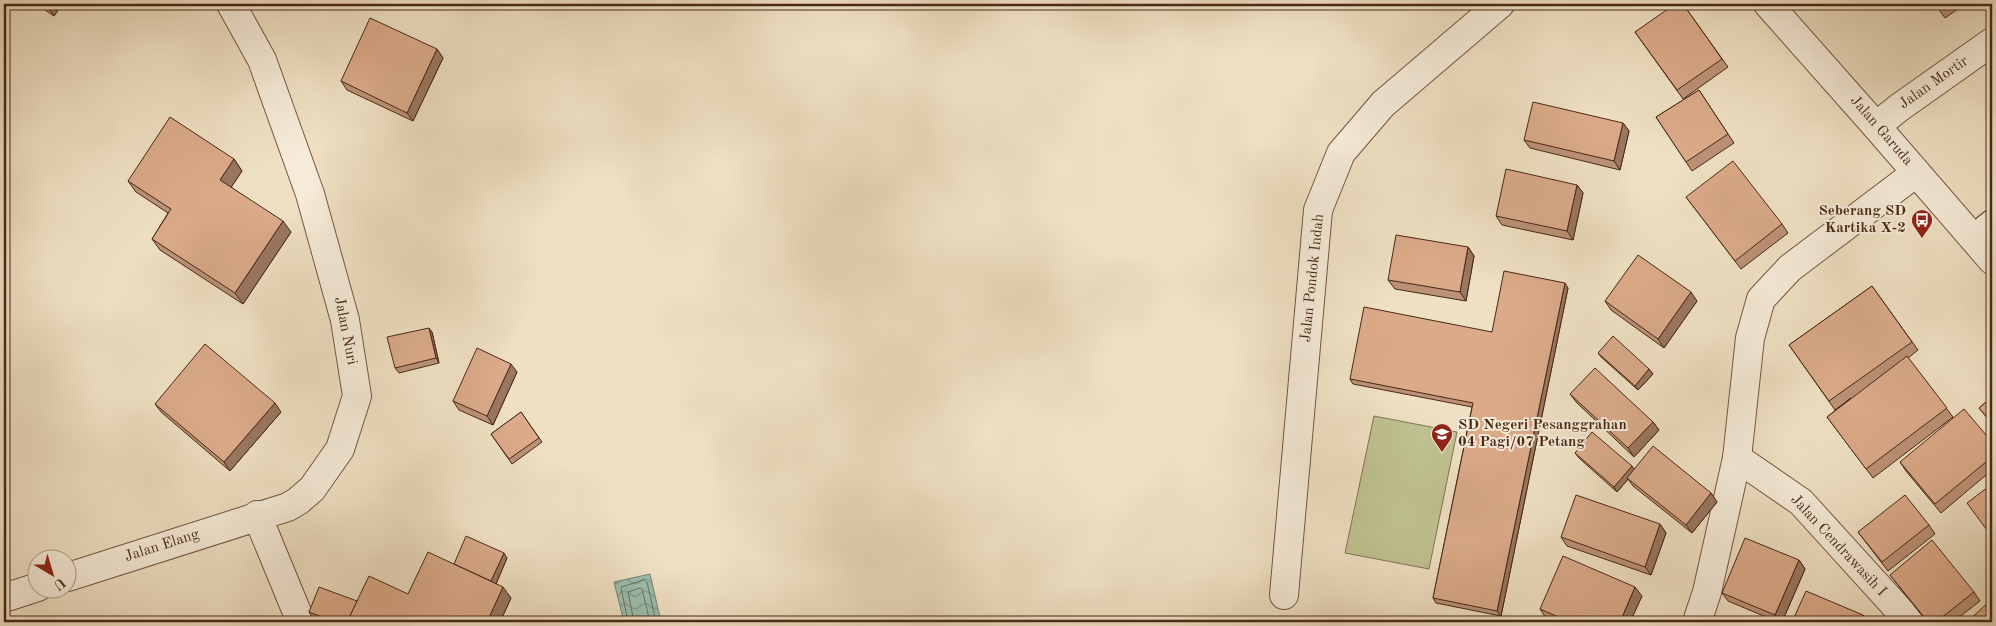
<svg xmlns="http://www.w3.org/2000/svg" width="1996" height="626" font-family="'Old Standard TT',serif">
  <style>
    .grass { fill: #bfc190; stroke: #847453 }
    .water { fill: url(#water-waves); stroke: #7a8271 }
    .lines { fill: none; stroke-linecap: round; stroke-linejoin: round }
    .shore { stroke: #727362; stroke-width: 1 }
    .service-casing { stroke: #735641; stroke-width: 24 }
    .minor-casing { stroke: #735641; stroke-width: 30 }
    .tertiary-casing { stroke: #735641; stroke-width: 30 }
    .service { stroke: #f5ebd8; stroke-width: 21 }
    .minor { stroke: #f5ebd8; stroke-width: 28 }
    .tertiary { stroke: #f5ebd8; stroke-width: 28 }
    .wall { fill: #bb9276; stroke: #4a2816 }
    .shaded-wall { fill: #997760; stroke: #4a2816 }
    .building { fill: #daaa89; stroke: #4a2816 }
    .labels { text-anchor: middle; dominant-baseline: central; stroke-width: 4; stroke-linejoin: round; paint-order: stroke }
    .street-label { font-size: 15px; fill: #4a2816; stroke: #f5ebd8 }
    .poi-label { font-size: 15px; font-weight: bold; fill: #4a2816; stroke: #f5ebd8; text-anchor: end }
  </style>
  <defs>
    <pattern id="water-waves" width="16" height="10" patternUnits="userSpaceOnUse" patternTransform="scale(1.25)"><rect width="16" height="10" fill="#9abeae"/><path d="M0 5q4-4 8 0t8 0" fill="none" stroke="#809a8d"/></pattern>
  </defs>
  <rect width="100%" height="100%" fill="#efe0c3"/>
  <filter id="stains"><feTurbulence type="fractalNoise" baseFrequency=".004" numOctaves="4"/><feColorMatrix values="0 0 0 0 .2 0 0 0 0 .09 0 0 0 0 .02 0 0 0 .5 -.17"/></filter>
  <radialGradient id="worn" r=".72"><stop offset=".6" stop-color="#630" stop-opacity="0"/><stop offset="1" stop-color="#630" stop-opacity=".3"/></radialGradient>
  <path class="grass" d="M1374,416L1457,432L1429,569L1345,553Z"/>
  <path class="water" d="M650,574L661,622H624L614,582Z"/>
  <g class="lines">
    <g class="shore">
      <path d="M628,622L621,587L644,580L647,582L656,622"/>
      <path d="M634,622L628,592L640,588L642,589L650,622"/>
    </g>
    <g class="service-casing">
      <path id="service" d="M1972,236L1992,220"/>
    </g>
    <g class="minor-casing">
      <g id="minor">
        <path d="M1876,126L1900,107L1992,42"/>
        <path d="M1737,458L1801,502L1910,622"/>
        <path d="M257,515L301,622"/>
        <path d="M68,577L288,507L298,501L312,489L340,449L357,396L345,320L310,194L262,60L231,4"/>
        <path d="M1284,595L1318,210L1341,153L1383,104L1500,4"/>
        <path d="M4,598L38,587"/>
        <path d="M1697,622L1707,592L1737,458L1750,338L1761,299L1790,268L1916,173"/>
      </g>
    </g>
    <g class="tertiary-casing">
      <path id="tertiary" d="M1768,4L1876,126L1992,260"/>
    </g>
    <use href="#service" class="service"/>
    <use href="#minor" class="minor"/>
    <use href="#tertiary" class="tertiary"/>
  </g>
  <g class="wall">
    <path d="M36,4H62L54,16Z"/>
    <path d="M1683,4L1728,67L1683,99L1635,32Z"/>
    <path d="M1830,4H1842L1834,10Z"/>
    <path d="M1935,4H1965L1945,18Z"/>
    <path d="M437,49L443,58L413,121L347,90L341,81Z"/>
    <path d="M1699,90L1734,143L1692,171L1656,117Z"/>
    <path d="M1623,123L1629,131L1620,170L1530,148L1524,140Z"/>
    <path d="M234,159L242,171L231,187L291,232L243,304L160,250L152,239L168,213L136,192L128,181Z"/>
    <path d="M1577,185L1583,193L1573,240L1502,225L1496,216Z"/>
    <path d="M1686,197L1782,224L1788,233L1741,269Z"/>
    <path d="M1468,247L1474,256L1466,301L1395,289L1388,280Z"/>
    <path d="M1872,286L1918,350L1908,358L1953,417L1873,478L1827,417L1851,398L1835,410L1789,345Z"/>
    <path d="M1568,288L1501,616L1436,603L1433,598L1472,407L1353,384L1350,379L1492,332Z"/>
    <path d="M1605,301H1697L1664,348L1611,310Z"/>
    <path d="M432,332L439,363L399,373L395,368Z"/>
    <path d="M1598,353L1649,369L1653,374L1638,390L1601,357Z"/>
    <path d="M517,372L493,425L459,410L453,401Z"/>
    <path d="M1570,394L1653,422L1659,430L1634,457L1577,403Z"/>
    <path d="M1992,397V424L1979,408Z"/>
    <path d="M155,404L281,412L230,471L161,412Z"/>
    <path d="M521,412L542,442L512,464L491,434Z"/>
    <path d="M1992,442V470L1941,513L1906,471L1900,462Z"/>
    <path d="M1575,453L1634,469L1711,493L1717,502L1692,533L1633,486L1628,479L1617,492L1579,458Z"/>
    <path d="M1660,524L1666,533L1651,575L1567,546L1561,537Z"/>
    <path d="M1929,525L1935,534L1888,571L1858,532Z"/>
    <path d="M507,558L496,584L511,598L500,622H326L312,617L309,612L357,601L408,594L454,564Z"/>
    <path d="M1799,560L1805,569L1782,622H1778L1728,601L1722,593Z"/>
    <path d="M1890,575L1974,592L1980,601L1953,622H1927Z"/>
    <path d="M1642,596L1630,622H1556L1546,618L1540,609Z"/>
  </g>
  <g class="shaded-wall">
    <path d="M51,4H62L54,16L48,7Z"/>
    <path d="M437,49L443,58L413,121L407,113Z"/>
    <path d="M1623,123L1629,131L1620,170L1614,161Z"/>
    <path d="M234,159L242,171L228,192L220,180Z"/>
    <path d="M1577,185L1583,193L1573,240L1567,231Z"/>
    <path d="M283,221L291,232L243,304L235,293Z"/>
    <path d="M1468,247L1474,256L1466,301L1460,292Z"/>
    <path d="M1565,283L1568,288L1501,616L1497,611Z"/>
    <path d="M1691,292L1697,301L1664,348L1658,339Z"/>
    <path d="M429,328L432,332L439,363L436,358Z"/>
    <path d="M511,364L517,372L493,425L487,416Z"/>
    <path d="M1649,369L1653,374L1638,390L1635,386Z"/>
    <path d="M275,403L281,412L230,471L224,462Z"/>
    <path d="M1653,422L1659,430L1634,457L1628,448Z"/>
    <path d="M1632,466L1635,471L1617,492L1614,487Z"/>
    <path d="M1711,493L1717,502L1692,533L1686,525Z"/>
    <path d="M1660,524L1666,533L1651,575L1645,567Z"/>
    <path d="M504,553L507,558L495,586L491,581Z"/>
    <path d="M1799,560L1805,569L1782,622H1780L1775,615Z"/>
    <path d="M503,587L511,598L500,622H487Z"/>
    <path d="M1635,587L1642,596L1630,622H1620Z"/>
    <path d="M1863,615L1868,622H1860Z"/>
  </g>
  <g class="building">
    <path d="M43,4H51L48,7Z"/>
    <path d="M1675,4H1683L1722,59L1677,90L1635,32Z"/>
    <path d="M1935,4H1946L1939,9Z"/>
    <path d="M370,18L437,49L407,113L341,81Z"/>
    <path d="M1699,90L1728,134L1686,162L1656,117Z"/>
    <path d="M1533,102L1623,123L1614,161L1524,140Z"/>
    <path d="M170,117L234,159L220,180L283,221L235,293L152,239L171,209L128,181Z"/>
    <path d="M1733,161L1782,224L1735,261L1686,197Z"/>
    <path d="M1506,169L1577,185L1567,231L1496,216Z"/>
    <path d="M1396,235L1468,247L1460,292L1388,280Z"/>
    <path d="M1638,255L1691,292L1658,339L1605,301Z"/>
    <path d="M1504,271L1565,283L1497,611L1433,598L1473,403L1350,379L1364,307L1492,332Z"/>
    <path d="M1872,286L1912,342L1829,401L1789,345Z"/>
    <path d="M429,328L436,358L395,368L387,337Z"/>
    <path d="M1613,336L1649,369L1635,386L1598,353Z"/>
    <path d="M205,344L275,403L224,462L155,404Z"/>
    <path d="M477,348L511,364L487,416L453,401Z"/>
    <path d="M1907,356L1947,408L1866,469L1827,417Z"/>
    <path d="M1595,368L1653,422L1628,448L1570,394Z"/>
    <path d="M1992,397V423L1979,408Z"/>
    <path d="M1964,409L1992,442V457L1935,504L1900,462Z"/>
    <path d="M521,412L539,438L509,459L491,434Z"/>
    <path d="M1592,432L1632,466L1614,487L1575,453Z"/>
    <path d="M1653,446L1711,493L1686,525L1627,478Z"/>
    <path d="M1992,484V537L1967,503Z"/>
    <path d="M1576,495L1660,524L1645,567L1561,537Z"/>
    <path d="M1905,495L1929,525L1882,562L1858,532Z"/>
    <path d="M466,536L504,553L491,581L454,564Z"/>
    <path d="M1745,538L1799,560L1775,615L1722,593Z"/>
    <path d="M1932,540L1974,592L1936,622H1928L1890,575Z"/>
    <path d="M428,552L503,587L487,622H347L369,576L408,594Z"/>
    <path d="M1563,556L1635,587L1620,622H1570L1540,609Z"/>
    <path d="M319,587L357,601L347,622H335L309,612Z"/>
    <path d="M1806,591L1863,615L1860,622H1792Z"/>
    <path d="M1992,599V622H1967Z"/>
  </g>
  <defs>
    <g id="bus-pin" transform="scale(1.125)"><path d="M0 17L-7.5 6A9.5 9.5 0 1 1 7.5 6Z" fill="#8f2418" stroke="#f5ebd8"/><path d="M-5-6H5V4H4V6H2V4H-2V6H-4V4H-5ZM-3.5-4V0h7V-4ZM-3.5 1.2v1.5H-2V1.2ZM2 1.2v1.5H3.5V1.2Z" fill="#fff"/></g>
    <g id="school-pin" transform="scale(1.125)"><path d="M0 17L-7.5 6A9.5 9.5 0 1 1 7.5 6Z" fill="#8f2418" stroke="#f5ebd8"/><path d="M0-5L7-2L0 1L-7-2ZM-4 1L0 2.5L4 1V4Q0 6-4 4Z" fill="#fff"/></g>
  </defs>
  <g fill-rule="evenodd">
    <use href="#bus-pin" x="1922" y="220"/>
    <use href="#school-pin" x="1442" y="434"/>
  </g>
  <g class="labels">
    <g class="street-label">
      <text transform="translate(1934 83) rotate(-35)">Jalan Mortir</text>
      <text transform="translate(1881 131) rotate(49)">Jalan Garuda</text>
      <text transform="translate(1313 278) rotate(-84)">Jalan Pondok Indah</text>
      <text transform="translate(345 331) rotate(79)">Jalan Nuri</text>
      <text transform="translate(162 546) rotate(-18)">Jalan Elang</text>
      <text transform="translate(1838 546) rotate(47)">Jalan Cendrawasih I</text>
    </g>
    <g class="poi-label">
      <text x="1906" y="211">Seberang SD<tspan x="1906" dy="17">Kartika X-2</tspan></text>
      <text x="1458" y="425" text-anchor="start">SD Negeri Pesanggrahan<tspan x="1458" dy="17">04 Pagi/07 Petang</tspan></text>
    </g>
  </g>
  <rect width="1996" height="626" fill="none" stroke="#efe0c3" stroke-width="20"/>
  <rect x="5" y="5" width="1986" height="616" fill="none" stroke="#4a2816" stroke-width="2.5"/>
  <rect x="10" y="10" width="1976" height="606" fill="none" stroke="#4a2816"/>
  <g transform="translate(52 574) rotate(142)"><circle r="24" fill="#f5ebd8" stroke="#b19d8a"/>
  <path d="M0-4L9 19L0 12L-9 19Z" fill="#8f2418"/>
  <text y="-8" font-size="14" font-weight="bold" text-anchor="middle" fill="#4a2816">U</text>
  </g>
  <rect width="100%" height="100%" filter="url(#stains)"/>
  <rect width="100%" height="100%" fill="url(#worn)"/>
</svg>
